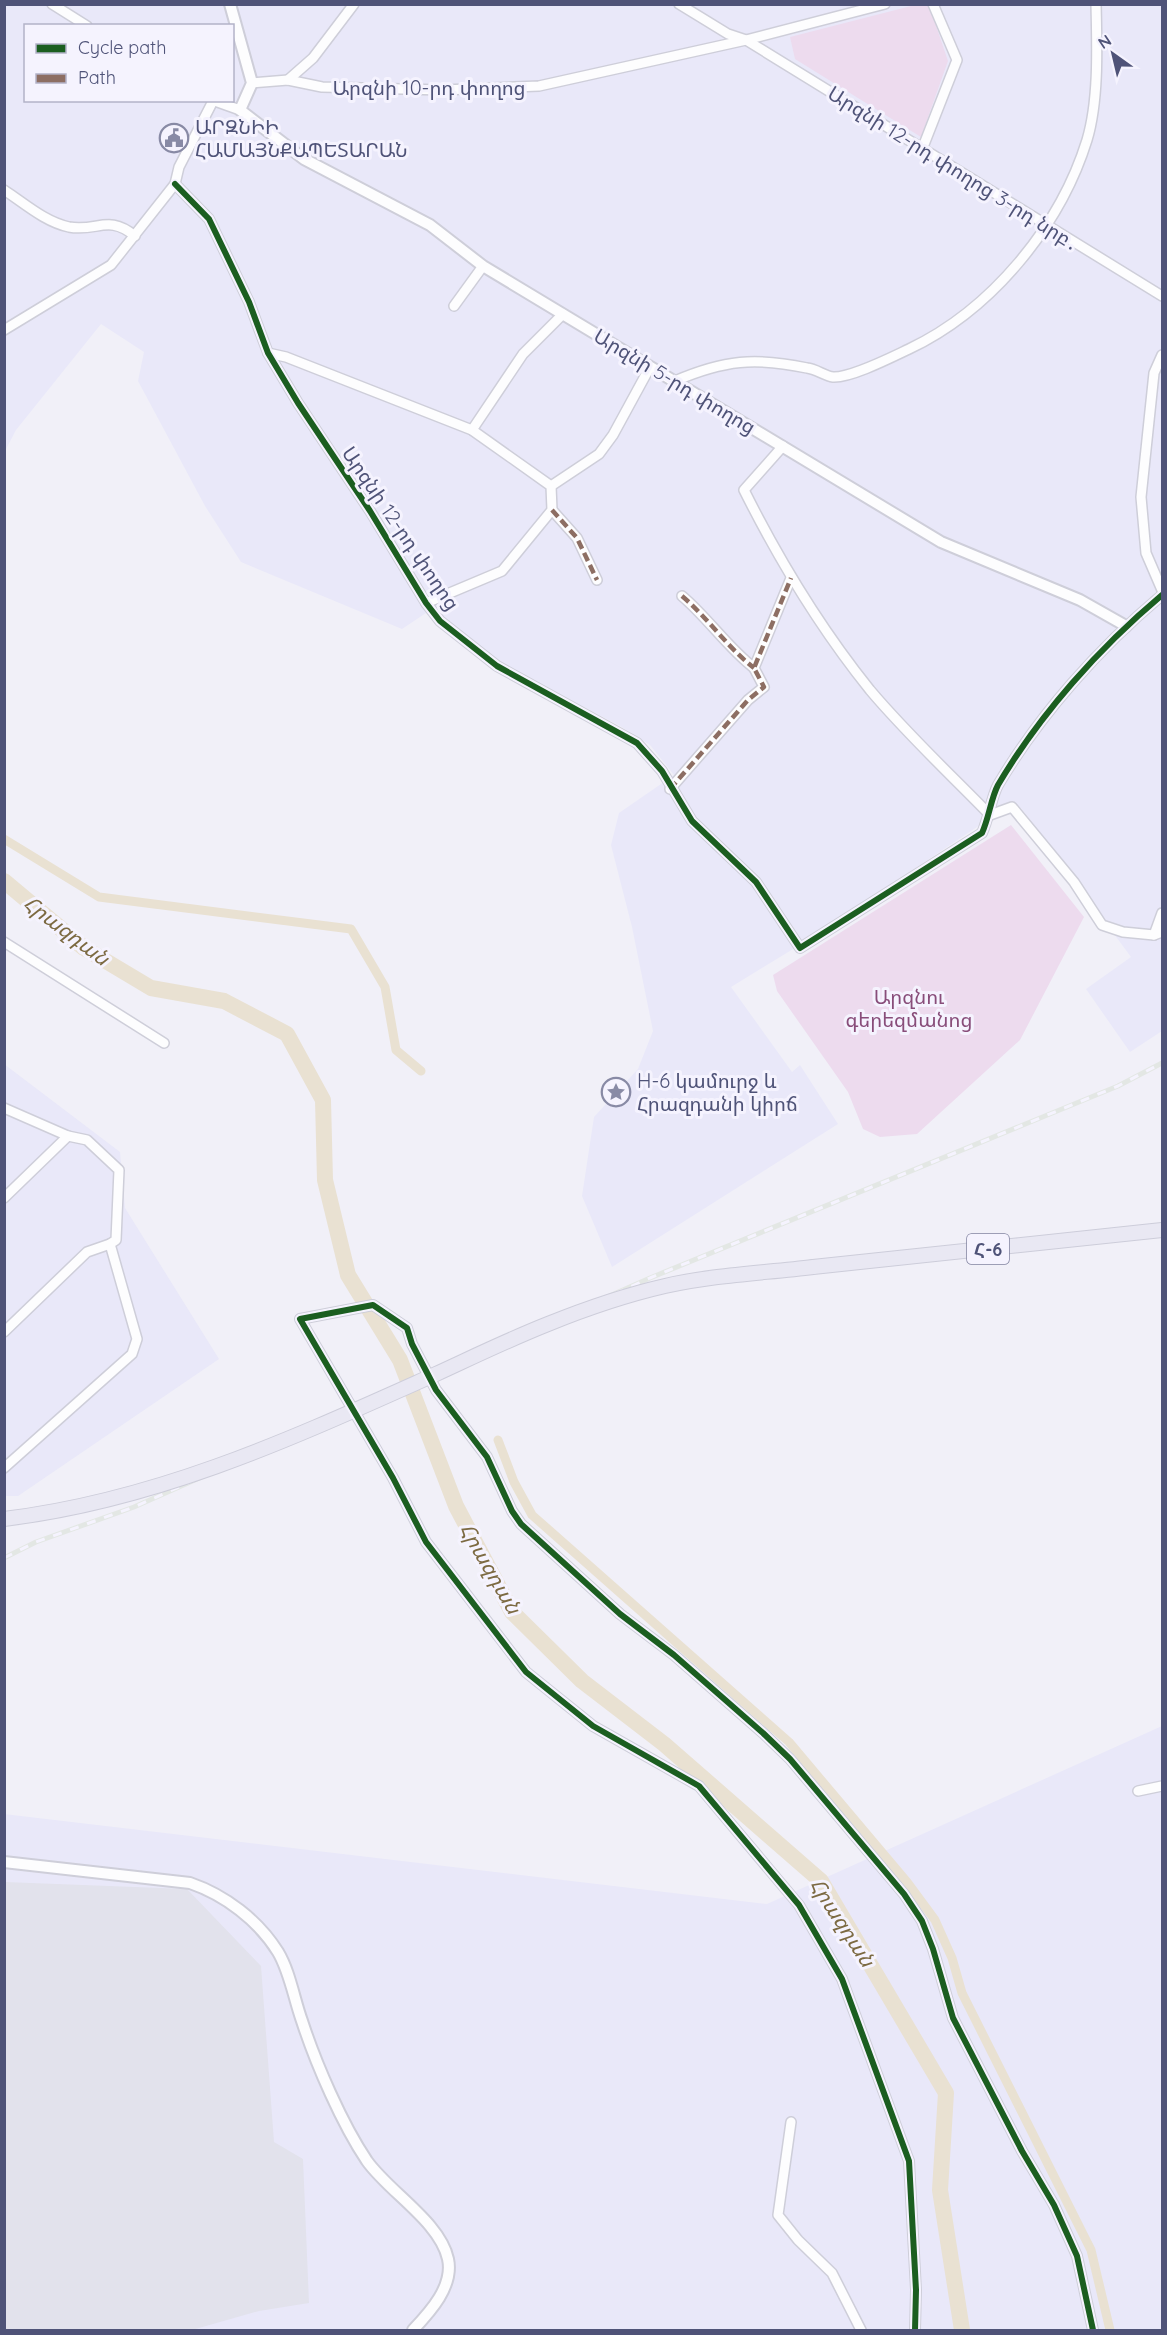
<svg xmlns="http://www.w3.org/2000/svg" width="1167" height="2335" font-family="Quicksand,'Noto Sans Armenian',sans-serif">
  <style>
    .residential { fill: #e9e8f9; fill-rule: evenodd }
    .industrial { fill: #e2e2ec }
    .green { fill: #eddbee }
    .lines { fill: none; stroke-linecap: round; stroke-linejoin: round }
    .canal { stroke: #e9e1d2; stroke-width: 9 }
    .river { stroke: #e9e1d2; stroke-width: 16 }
    .minor-casing { stroke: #ceced9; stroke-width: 12 }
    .tertiary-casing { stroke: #ceced9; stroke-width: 14 }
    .primary-casing { stroke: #cdcdda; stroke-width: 16 }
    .minor { stroke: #fdfdfe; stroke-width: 9 }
    .tertiary { stroke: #fdfdfe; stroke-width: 10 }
    .primary { stroke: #e9e8f3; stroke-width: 14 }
    .rail-casing { stroke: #e3e7e4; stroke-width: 5 }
    .rail { stroke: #f5f3fe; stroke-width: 3; stroke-dasharray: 9; stroke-linecap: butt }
    .primary-bridge-casing { stroke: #cdcdda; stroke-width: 16; stroke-linecap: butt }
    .primary-bridge { stroke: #e9e8f3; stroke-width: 14 }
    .quiet { stroke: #8d6e63; stroke-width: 4.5; stroke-dasharray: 9 4.5; stroke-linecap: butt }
    .cycleway-casing { stroke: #f5f3fe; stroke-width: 10 }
    .cycleway { stroke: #1b5e20; stroke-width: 6 }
    .labels { text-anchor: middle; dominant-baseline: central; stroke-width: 6; stroke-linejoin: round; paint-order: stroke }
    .shield { fill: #f5f3fe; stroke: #8183a0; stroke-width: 1.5 }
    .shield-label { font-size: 18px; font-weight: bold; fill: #4f5378 }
    .street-label { font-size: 20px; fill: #4f5378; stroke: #f5f3fe }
    .poi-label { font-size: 20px; fill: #4f5378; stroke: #f5f3fe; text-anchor: start }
    .park-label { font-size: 20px; fill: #884d7a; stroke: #f5f3fe }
    .water-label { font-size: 21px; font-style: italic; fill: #7c6a42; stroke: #f5f3fe }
  </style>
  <rect width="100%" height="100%" fill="#f1f0f8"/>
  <g class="residential">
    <path d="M5,5H1162V1031L1130,1052L1086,989L1131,957L1021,808L986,821L803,943L731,987L792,1072L800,1065L838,1124L612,1267L582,1196L594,1117L638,1069L653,1031L632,927L611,845L619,813L674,775L650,745L620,726L500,663L432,609L402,629L241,562L205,506L138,381L144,352L101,324L16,430L5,451ZM26,26H232V100H26Z"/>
    <path d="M4,1064L120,1152L125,1208L219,1359L18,1496H5Z"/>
    <path d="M1162,1726V2330H5L4,1814L767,1904Z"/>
  </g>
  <path class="industrial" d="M5,1882L187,1889L261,1966L274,2142L303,2159L309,2303L259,2311L192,2330H5Z"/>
  <g class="green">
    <path d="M915,5H929L948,61L921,137L795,59L790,37Z"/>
    <path d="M1011,825L1084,917L1020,1040L917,1134L880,1137L863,1129L848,1092L777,991L773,975Z"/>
  </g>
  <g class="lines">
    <g class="canal">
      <path d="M4,839L99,897L351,929L385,987L396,1050L421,1071"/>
      <path d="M498,1440L514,1482L532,1515L789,1742L907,1882L935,1920L952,1958L962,1993L1091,2250L1110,2330"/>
    </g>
    <path class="river" d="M4,881L84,948L151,988L224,1001L287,1034L323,1100L325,1180L348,1275L400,1360L456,1506L512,1612L582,1681L664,1744L821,1881L946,2093L940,2190L962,2330"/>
    <g class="minor-casing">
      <g id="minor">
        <path d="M52,4L87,26"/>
        <path d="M679,4L728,34L746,40L1162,296"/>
        <path d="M288,80L313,58L354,4"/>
        <path d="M252,83L288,80L322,87L443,90L539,86L746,40L885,4"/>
        <path d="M212,100L240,110"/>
        <path d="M923,147L957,60L933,4"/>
        <path d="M175,184L209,219L249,302L268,353L298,403L370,511L426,603L440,621L497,666L637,743L662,771L692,821L756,882L800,948L982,833C989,818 991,798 998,785C1040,714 1099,648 1162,595"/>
        <path d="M4,190C24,203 45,222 69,227C98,232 108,214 135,236"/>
        <path d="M454,306L483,266"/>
        <path d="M4,330L111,265L175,184L179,167L213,101"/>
        <path d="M268,353L286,357L472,430L551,486L552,510L502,571L426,603"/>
        <path d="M1162,355L1154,373L1141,497L1146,553L1162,590"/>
        <path d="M675,381C724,360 755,357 807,368C816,369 825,376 833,377C851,378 892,357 909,349C991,310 1060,227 1087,140C1099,100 1097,46 1096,4"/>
        <path d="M472,430L523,354L563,314"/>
        <path d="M783,446L744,490C779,560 821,629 870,690C907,734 950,774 990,815"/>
        <path d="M551,486L599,454L613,435L650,367"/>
        <path d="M552,510L577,538L597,580"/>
        <path d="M682,596C708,618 727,647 754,668"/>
        <path d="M670,789L748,700L764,687L754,668L791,578"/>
        <path d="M990,815L1012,807L1074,882L1102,925L1123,932L1154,935L1162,932"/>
        <path d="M1154,935L1162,913"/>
        <path d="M4,942L164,1043"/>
        <path d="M4,1108L68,1136L4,1198"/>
        <path d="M4,1332L87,1252L110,1244"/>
        <path d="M4,1468L132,1354L137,1339L110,1244L116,1240L119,1170L87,1140L68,1136"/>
        <path d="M1138,1791L1162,1786"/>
        <path d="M791,2122L778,2215L798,2240L832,2273L861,2330"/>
        <path d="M915,2330L916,2290L909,2161L842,1979L799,1905L699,1786L593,1726L526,1672L426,1542L393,1478L300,1319L373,1305L407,1328L412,1344L436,1390L487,1457L512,1511L521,1524L620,1614L674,1655L763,1733L790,1759L904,1894L922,1921L933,1949L953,2018L1022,2151L1054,2205L1077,2256L1093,2330"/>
      </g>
    </g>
    <g class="tertiary-casing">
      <g id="tertiary">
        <path d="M230,4L252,83L240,110L304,159L430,225L483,266L941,542L1080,600L1126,626"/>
        <path d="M4,1862L190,1883C225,1895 258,1920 278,1952C290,1972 294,1999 302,2021C316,2064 342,2124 367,2161C389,2192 440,2222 448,2259C454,2286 430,2312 413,2330"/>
      </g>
    </g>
    <g class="primary-casing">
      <path id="primary" d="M813,1267L1162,1230"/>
    </g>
    <use href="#minor" class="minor"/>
    <use href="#tertiary" class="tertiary"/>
    <use href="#primary" class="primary"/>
    <g class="rail-casing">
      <path id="rail" d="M4,1558L36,1542L134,1507L650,1278L1118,1086L1162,1063"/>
    </g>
    <use href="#rail" class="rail"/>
    <g class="primary-bridge-casing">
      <path id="primary-bridge" d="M4,1519C160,1500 295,1437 436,1374C473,1357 510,1339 548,1324C585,1309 626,1295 665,1286C713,1275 764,1273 813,1267"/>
    </g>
    <use href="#primary-bridge" class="primary-bridge"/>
    <g class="quiet">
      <path d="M552,510L577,538L597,580"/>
      <path d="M682,596C708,618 727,647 754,668"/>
      <path d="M670,789L748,700L764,687L754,668L791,578"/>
    </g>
    <g class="cycleway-casing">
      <g id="cycleway">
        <path d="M175,184L209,219L249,302L268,353L298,403L370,511L426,603L440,621L497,666L637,743L662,771L692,821L756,882L800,948L982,833C989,818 991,798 998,785C1040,714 1099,648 1162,595"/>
        <path d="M915,2330L916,2290L909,2161L842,1979L799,1905L699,1786L593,1726L526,1672L426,1542L393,1478L300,1319L373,1305L407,1328L412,1344L436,1390L487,1457L512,1511L521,1524L620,1614L674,1655L763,1733L790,1759L904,1894L922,1921L933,1949L953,2018L1022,2151L1054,2205L1077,2256L1093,2330"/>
      </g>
    </g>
    <use href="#cycleway" class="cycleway"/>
  </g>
  <defs>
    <g id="civic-ring" transform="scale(1.5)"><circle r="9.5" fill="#f5f3fe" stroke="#888aa5" stroke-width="1.5"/><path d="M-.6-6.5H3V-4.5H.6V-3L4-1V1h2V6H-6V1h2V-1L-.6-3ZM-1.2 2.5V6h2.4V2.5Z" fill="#888aa5"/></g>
    <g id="sight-ring" transform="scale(1.5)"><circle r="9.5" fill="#f5f3fe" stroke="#888aa5" stroke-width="1.5"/><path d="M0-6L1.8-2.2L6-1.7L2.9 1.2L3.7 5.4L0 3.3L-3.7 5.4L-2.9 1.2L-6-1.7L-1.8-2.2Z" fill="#888aa5"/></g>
  </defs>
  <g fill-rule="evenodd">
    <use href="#civic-ring" x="174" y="138"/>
    <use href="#sight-ring" x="616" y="1092"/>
  </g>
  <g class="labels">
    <rect class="shield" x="967" y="1234" width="42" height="30" rx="4.5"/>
    <g class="shield-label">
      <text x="988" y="1249">Հ-6</text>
    </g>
    <g class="street-label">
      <text x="429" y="87">Արզնի 10-րդ փողոց</text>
      <text transform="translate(954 168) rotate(32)">Արզնի 12-րդ փողոց 3-րդ նրբ․</text>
      <text transform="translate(675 381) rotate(31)">Արզնի 5-րդ փողոց</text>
      <text transform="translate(401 528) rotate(56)">Արզնի 12-րդ փողոց</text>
    </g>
    <g class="poi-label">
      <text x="195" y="126">ԱՐԶՆԻԻ<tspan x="195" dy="23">ՀԱՄԱՅՆՔԱՊԵՏԱՐԱՆ</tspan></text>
      <text x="637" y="1080">H-6 կամուրջ և<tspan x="637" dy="23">Հրազդանի կիրճ</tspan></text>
    </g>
    <g class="park-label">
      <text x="909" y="996">Արզնու<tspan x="909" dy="23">գերեզմանոց</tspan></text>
    </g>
    <g class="water-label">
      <text transform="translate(67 930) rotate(37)">Հրազդան</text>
      <text transform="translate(491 1568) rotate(60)">Հրազդան</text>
      <text transform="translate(843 1922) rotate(57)">Հրազդան</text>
    </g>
  </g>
  <rect width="1167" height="2335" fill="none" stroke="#4f5378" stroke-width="12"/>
  <rect x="24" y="24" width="210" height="78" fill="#f5f3fe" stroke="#b3b3c8" stroke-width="1.5"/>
  <rect x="36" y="44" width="30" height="9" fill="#1b5e20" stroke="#b3b3c8" stroke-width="1.5"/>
  <text x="78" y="54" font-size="18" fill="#4f5378">Cycle path</text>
  <rect x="36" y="74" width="30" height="9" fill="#8d6e63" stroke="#b3b3c8" stroke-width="1.5"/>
  <text x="78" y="84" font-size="18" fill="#4f5378">Path</text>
  <g transform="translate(1113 54) rotate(326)" stroke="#f5f3fe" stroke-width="4.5" paint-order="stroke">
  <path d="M0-4.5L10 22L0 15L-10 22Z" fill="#4f5378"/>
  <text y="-9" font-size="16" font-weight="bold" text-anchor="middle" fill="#4f5378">N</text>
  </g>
</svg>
